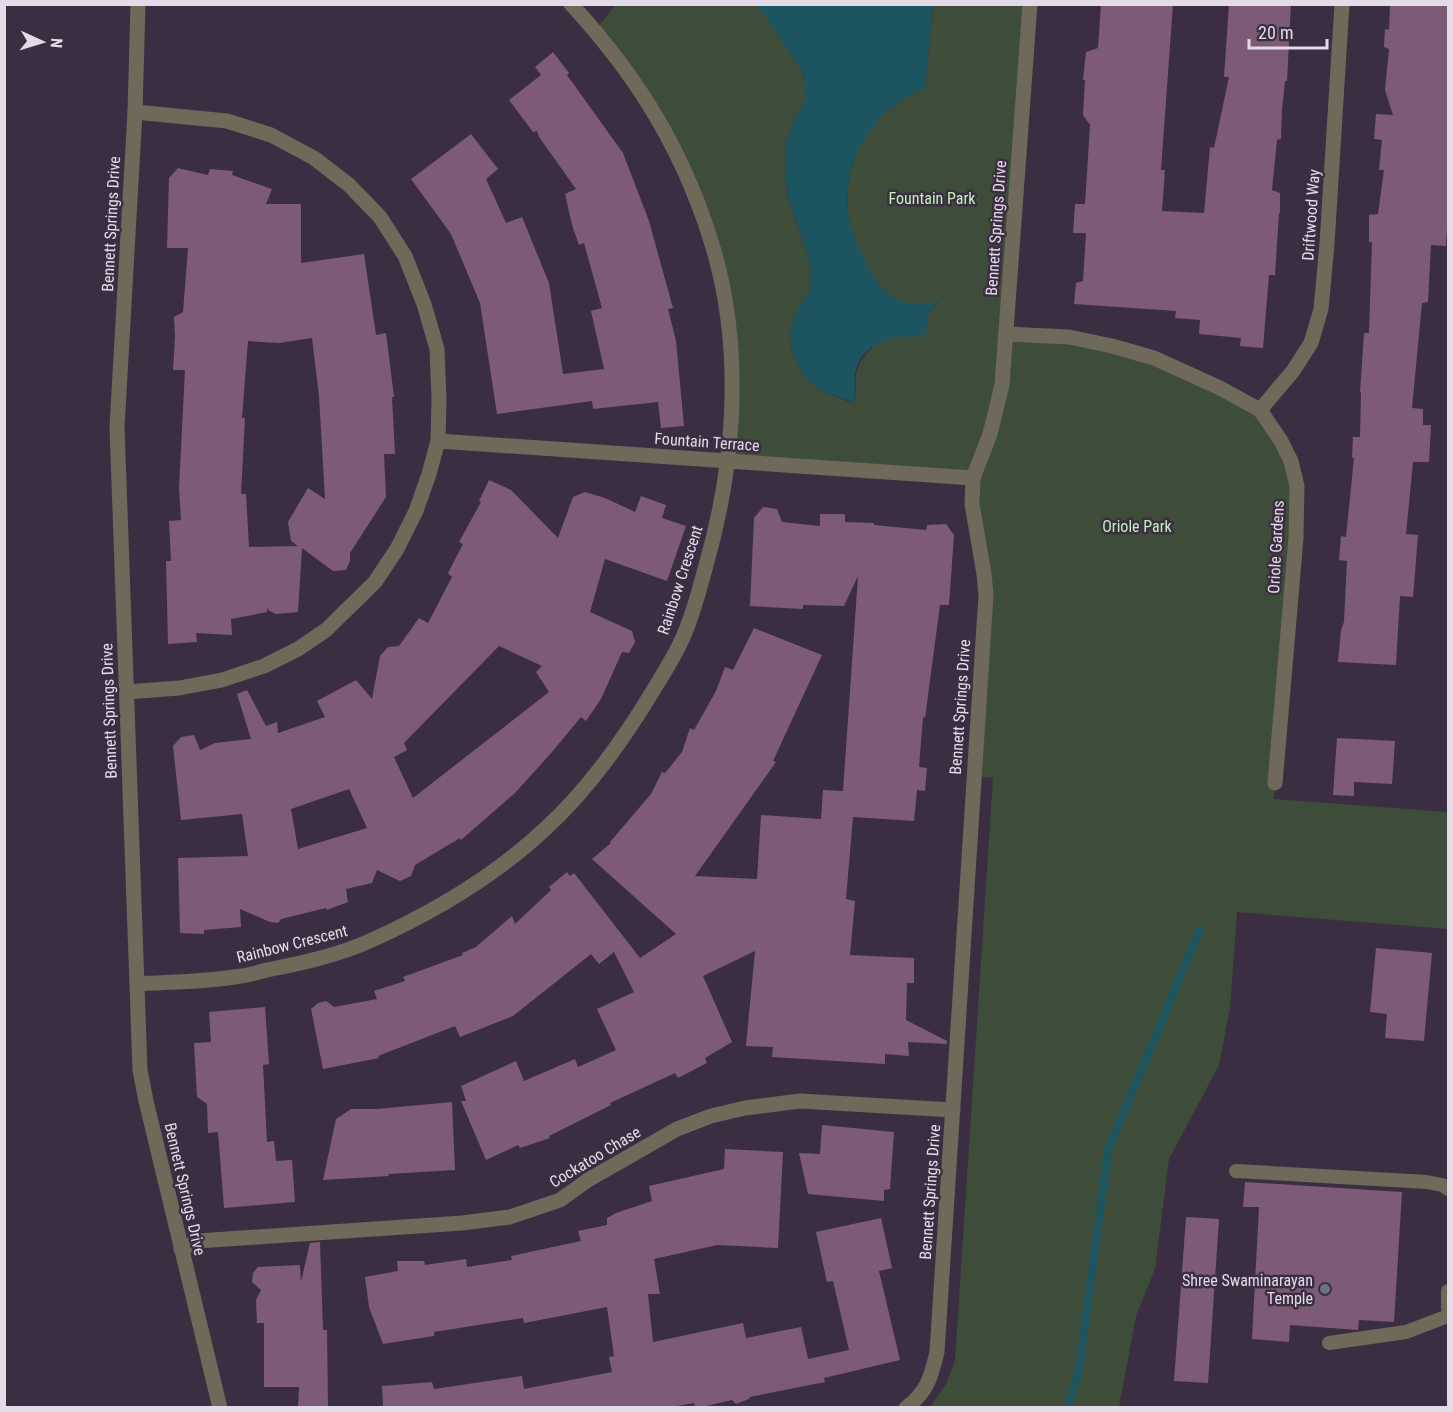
<svg xmlns="http://www.w3.org/2000/svg" width="1453" height="1412" font-family="'Roboto Condensed',sans-serif">
  <style>
    .green { fill: #3e4d39 }
    .water { fill: #1c545f }
    .lines { fill: none; stroke-linecap: round; stroke-linejoin: round }
    .stream { stroke: #1c545f; stroke-width: 8 }
    .building { fill: #7d5b77; fill-rule: evenodd }
    .service { stroke: #6e6958; stroke-width: 14 }
    .minor { stroke: #6e6958; stroke-width: 15 }
    .worship-dot { fill: #6b7280; stroke: #3b2e42; stroke-width: 2 }
    .labels { text-anchor: middle; dominant-baseline: central; stroke-width: 5; stroke-linejoin: round; paint-order: stroke }
    .park-label { font-size: 16px; fill: #c4f1b7; stroke: #3b2e42 }
    .street-label { font-size: 16px; fill: #e3dbe8; stroke: #3b2e42 }
    .poi-label { font-size: 16px; fill: #e3dbe8; stroke: #3b2e42; text-anchor: end }
  </style>
  <rect width="100%" height="100%" fill="#3b2e42"/>
  <path class="green" d="M757,4L788,49L796,63L802,71L806,93L804,104L794,120L786,143L785,172L788,197L807,253L811,273L809,292L793,318L790,334L792,351L804,376L812,384L826,393L850,402L856,395C855,373 855,365 871,349C877,343 883,340 891,338C899,336 907,337 915,335C919,334 924,332 928,330V315L938,302C927,303 917,306 906,303C876,296 850,239 848,211C846,192 849,169 857,152C871,121 894,101 925,88L933,5H1030L1006,334L1112,346L1260,410L1291,461L1296,538L1274,799L1448,812V929L1237,912L1230,1008L1219,1065L1169,1159L1155,1269L1136,1316L1119,1407H930L946,1384L955,1361L993,778L974,776L986,595L973,478L727,461L732,351L689,179L595,31L615,5Z"/>
  <path class="water" d="M757,5H933L925,88C900,99 884,110 869,133C865,139 860,146 857,152C849,169 846,193 848,211C849,226 856,241 862,255C878,289 897,313 938,301L928,315V330L922,337C895,333 859,344 855,375C854,384 856,394 856,403L826,393L812,384L804,376L792,351L790,334L793,318L809,292L811,273L807,253L788,197L785,172L786,143L794,120L804,104L806,93L802,71L796,63L788,49Z"/>
  <g class="lines">
    <path class="stream" d="M1068,1408L1079,1370L1108,1150L1200,929"/>
  </g>
  <g class="building">
    <path d="M1101,4H1173L1161,170H1165L1162,211L1204,213L1210,147L1214,148L1229,77H1224L1229,4H1291L1287,81H1285L1282,110L1281,139L1277,140L1272,190L1280,193V213H1279L1275,275H1269L1263,348L1240,346L1241,338L1199,334L1200,320L1175,318L1176,311L1074,304L1076,283L1083,281L1086,233H1073L1075,204H1085L1090,125L1083,115L1085,80H1083L1086,52L1098,48Z"/>
    <path d="M1390,4H1449V190L1446,246L1431,245L1428,302L1422,303L1412,408L1423,409V425H1431L1429,462H1413L1406,534L1418,535L1413,597L1400,596L1396,665L1338,662L1341,630L1344,622L1347,561L1339,560L1341,536L1346,537L1354,458H1352L1353,437H1360L1361,392H1360L1364,333H1369L1372,242H1369V215L1378,214L1384,170H1379L1382,140L1374,139L1376,114L1393,115L1385,90L1389,49L1384,47L1385,29L1389,30Z"/>
    <path d="M553,52L569,73L567,75L623,153L649,221L673,308L668,309L676,341L684,426L661,428L658,402L593,409L592,401L497,414L480,303L451,234L411,179L471,134L498,169L486,179L506,223L522,217L549,283L563,374L604,369L591,311L602,308L584,243L579,245L572,225L565,194L576,189L539,137L537,131L533,132L509,100L541,75L535,67Z"/>
    <path d="M178,168L208,175L210,169L233,171L232,175L272,189L266,204H301V263L364,254L376,335L386,333L394,397H392L395,454H384L386,497L350,553V561L346,570L333,571L302,548L298,612L276,614L268,610L267,607V612L231,619L232,635L196,633L197,642L168,644L166,561H171L169,521L181,520L179,488L185,370H173L175,337L174,317L183,312L188,248H167L169,178ZM312,338L319,396L325,499L308,488L288,522L291,541L298,546L249,547L246,494H241L245,418H242L248,341L279,343Z"/>
    <path d="M489,480L511,490L558,538L573,497L585,492L605,498L635,512L641,496L666,505L662,518L686,526L667,581L605,559L590,612L632,631L635,642L629,653L622,652L601,699L586,721L581,717L552,752L515,793L461,840L460,838L415,865L411,876L400,881L377,870L372,883L346,889L348,902L327,910L326,908L281,919L278,923L270,922L240,909L241,927L204,930V934L180,933L178,858L248,856L242,814L181,820L173,746L181,737L194,735L200,750L215,743L251,739L237,694L247,690L266,726L277,722L278,733L325,717L317,701L356,680L372,699L380,656L388,647L399,646L419,618L428,623L452,577L448,573L463,544L459,542L481,502L479,501ZM499,646L542,666L536,672L549,692L413,798L394,757L407,750L404,743ZM349,789L367,828L298,849L291,809Z"/>
    <path d="M763,507L777,509L782,522L820,526V514H845V522L874,523V525L926,530L927,525L946,524L954,535L949,605H940L925,718L923,717L919,767L927,768L925,791L917,790L914,821L853,817L846,899L855,901L850,955L914,958V983H907L906,1020L947,1041V1044L908,1042L909,1056L885,1054V1064L772,1057L773,1047L746,1046L755,951L703,976L732,1042L705,1058L707,1063L678,1078L675,1073L610,1103L611,1105L549,1136L550,1138L520,1148L518,1145L486,1160L461,1101H466L461,1086L516,1061L524,1081L575,1059L578,1067L616,1050L597,1009L634,992L614,952L599,964L591,954L513,1016L460,1037L455,1026L378,1056L379,1058L323,1069L311,1009L318,1003L326,1001L334,1007L377,999L374,991L405,981L403,977L463,955L462,953L476,947L512,916L515,924L551,890L549,887L567,872L570,876L574,873L640,958L676,934L592,859L611,843L610,842L651,794L662,772L665,773L682,752L690,728L694,730L716,691L725,667L733,670L754,628L822,655L773,761L776,762L695,876L757,879L761,815L821,819L823,790L843,791L858,576L844,606L803,605V609L750,606L754,518Z"/>
    <path d="M1337,738L1395,741L1392,784L1354,782V796L1333,795Z"/>
    <path d="M1376,948L1432,953L1424,1041L1385,1038L1387,1014L1370,1012Z"/>
    <path d="M265,1007L269,1064L263,1065L267,1142L274,1141L276,1161L292,1160L295,1202L224,1208L218,1132L208,1133L207,1104L197,1097L194,1043L211,1042L209,1012Z"/>
    <path d="M452,1102L455,1170L388,1174L389,1176L323,1180L336,1119L351,1109H377Z"/>
    <path d="M822,1125L894,1132L890,1189L884,1190V1201L808,1194L799,1153L820,1154Z"/>
    <path d="M725,1149L783,1152L778,1248L717,1245L654,1259L660,1294H648L653,1342L743,1323L746,1338L801,1327L808,1359L849,1350L833,1281L827,1282L816,1232L881,1218L892,1268L879,1271L900,1360L824,1378L825,1382L750,1397L749,1399L736,1404L732,1400L702,1407H695L694,1403L671,1407H383L382,1386L432,1382L434,1389L522,1376L524,1389L612,1372L609,1357L614,1356L607,1307L524,1323L523,1318L434,1332V1336L383,1344L369,1307L365,1277L398,1271L397,1261H424L425,1265L466,1259L467,1267L512,1260L511,1256L581,1241L578,1231L607,1225V1218L616,1213L652,1201L649,1186L724,1169Z"/>
    <path d="M1245,1182L1402,1192L1394,1322L1359,1320L1358,1330L1290,1325L1289,1342L1252,1339L1259,1207H1243Z"/>
    <path d="M1186,1217L1219,1219L1208,1383L1174,1381Z"/>
    <path d="M320,1242L323,1330H327L328,1407H298L299,1387H264V1323H257L256,1300L261,1290L252,1282L253,1273L258,1267L300,1265L301,1282L310,1243Z"/>
  </g>
  <g class="lines">
    <g class="service">
      <path d="M1236,1171L1427,1182L1442,1185L1448,1189"/>
      <path d="M1448,1291V1308"/>
      <path d="M1329,1343L1406,1332L1448,1316"/>
    </g>
    <g class="minor">
      <path d="M138,4L135,112L117,427L140,1070L146,1101L220,1408"/>
      <path d="M1006,334L1069,337L1112,346L1154,358L1220,388L1260,410L1281,441L1291,461L1297,486L1296,538L1275,783"/>
      <path d="M1260,410L1293,371L1311,343L1321,309L1327,244L1342,4"/>
      <path d="M438,441L973,478"/>
      <path d="M126,692L179,688L222,680L264,666L298,649L326,630L375,582L397,549L416,511L429,474L438,441L439,399L437,349L424,304L405,256L380,217L349,185L314,158L271,135L227,121L135,112"/>
      <path d="M138,984C169,982 202,982 234,977C245,976 256,973 267,970C303,963 339,955 372,940C434,912 496,875 545,829C589,789 624,739 654,689C665,671 676,654 684,635C693,614 699,591 705,569C734,469 743,359 716,258C688,158 641,80 571,4"/>
      <path d="M181,1249L198,1241L462,1223L510,1217L560,1200L588,1180L677,1129L711,1116L745,1108L800,1101L953,1110"/>
      <path d="M906,1408C928,1391 931,1377 937,1352L986,595L984,574L972,504L973,478L990,434L1002,385L1030,4"/>
    </g>
  </g>
  <circle class="worship-dot" cx="1325" cy="1289" r="6"/>
  <g class="labels">
    <g class="park-label">
      <text x="932" y="198">Fountain Park</text>
      <text x="1137" y="526">Oriole Park</text>
    </g>
    <g class="street-label">
      <text transform="translate(1311 215) rotate(-86)">Driftwood Way</text>
      <text transform="translate(111 224) rotate(-87)">Bennett Springs Drive</text>
      <text transform="translate(996 228) rotate(-86)">Bennett Springs Drive</text>
      <text transform="translate(707 442) rotate(4)">Fountain Terrace</text>
      <text transform="translate(1276 547) rotate(-87)">Oriole Gardens</text>
      <text transform="translate(680 580) rotate(-72)">Rainbow Crescent</text>
      <text transform="translate(960 707) rotate(-86)">Bennett Springs Drive</text>
      <text transform="translate(109 711) rotate(-92)">Bennett Springs Drive</text>
      <text transform="translate(292 944) rotate(-14)">Rainbow Crescent</text>
      <text transform="translate(595 1157) rotate(-31)">Cockatoo Chase</text>
      <text transform="translate(185 1189) rotate(77)">Bennett Springs Drive</text>
      <text transform="translate(930 1192) rotate(-86)">Bennett Springs Drive</text>
    </g>
    <g class="poi-label">
      <text x="1313" y="1280">Shree Swaminarayan<tspan x="1313" dy="18">Temple</tspan></text>
    </g>
  </g>
  <rect width="1453" height="1412" fill="none" stroke="#e3dbe8" stroke-width="12"/>
  <g transform="translate(42 42) rotate(94)" stroke="#3b2e42" stroke-width="4.5" paint-order="stroke">
  <path d="M0-4.5L10 22L0 15L-10 22Z" fill="#e3dbe8"/>
  <text y="-9" font-size="16" font-weight="bold" text-anchor="middle" fill="#e3dbe8">N</text>
  </g>
  <path d="M1249 39v9h78v-9" fill="none" stroke="#e3dbe8" stroke-width="3"/>
  <text x="1258" y="39" font-size="18" fill="#e3dbe8" stroke="#3b2e42" stroke-width="4.5" paint-order="stroke">20 m</text>
</svg>
